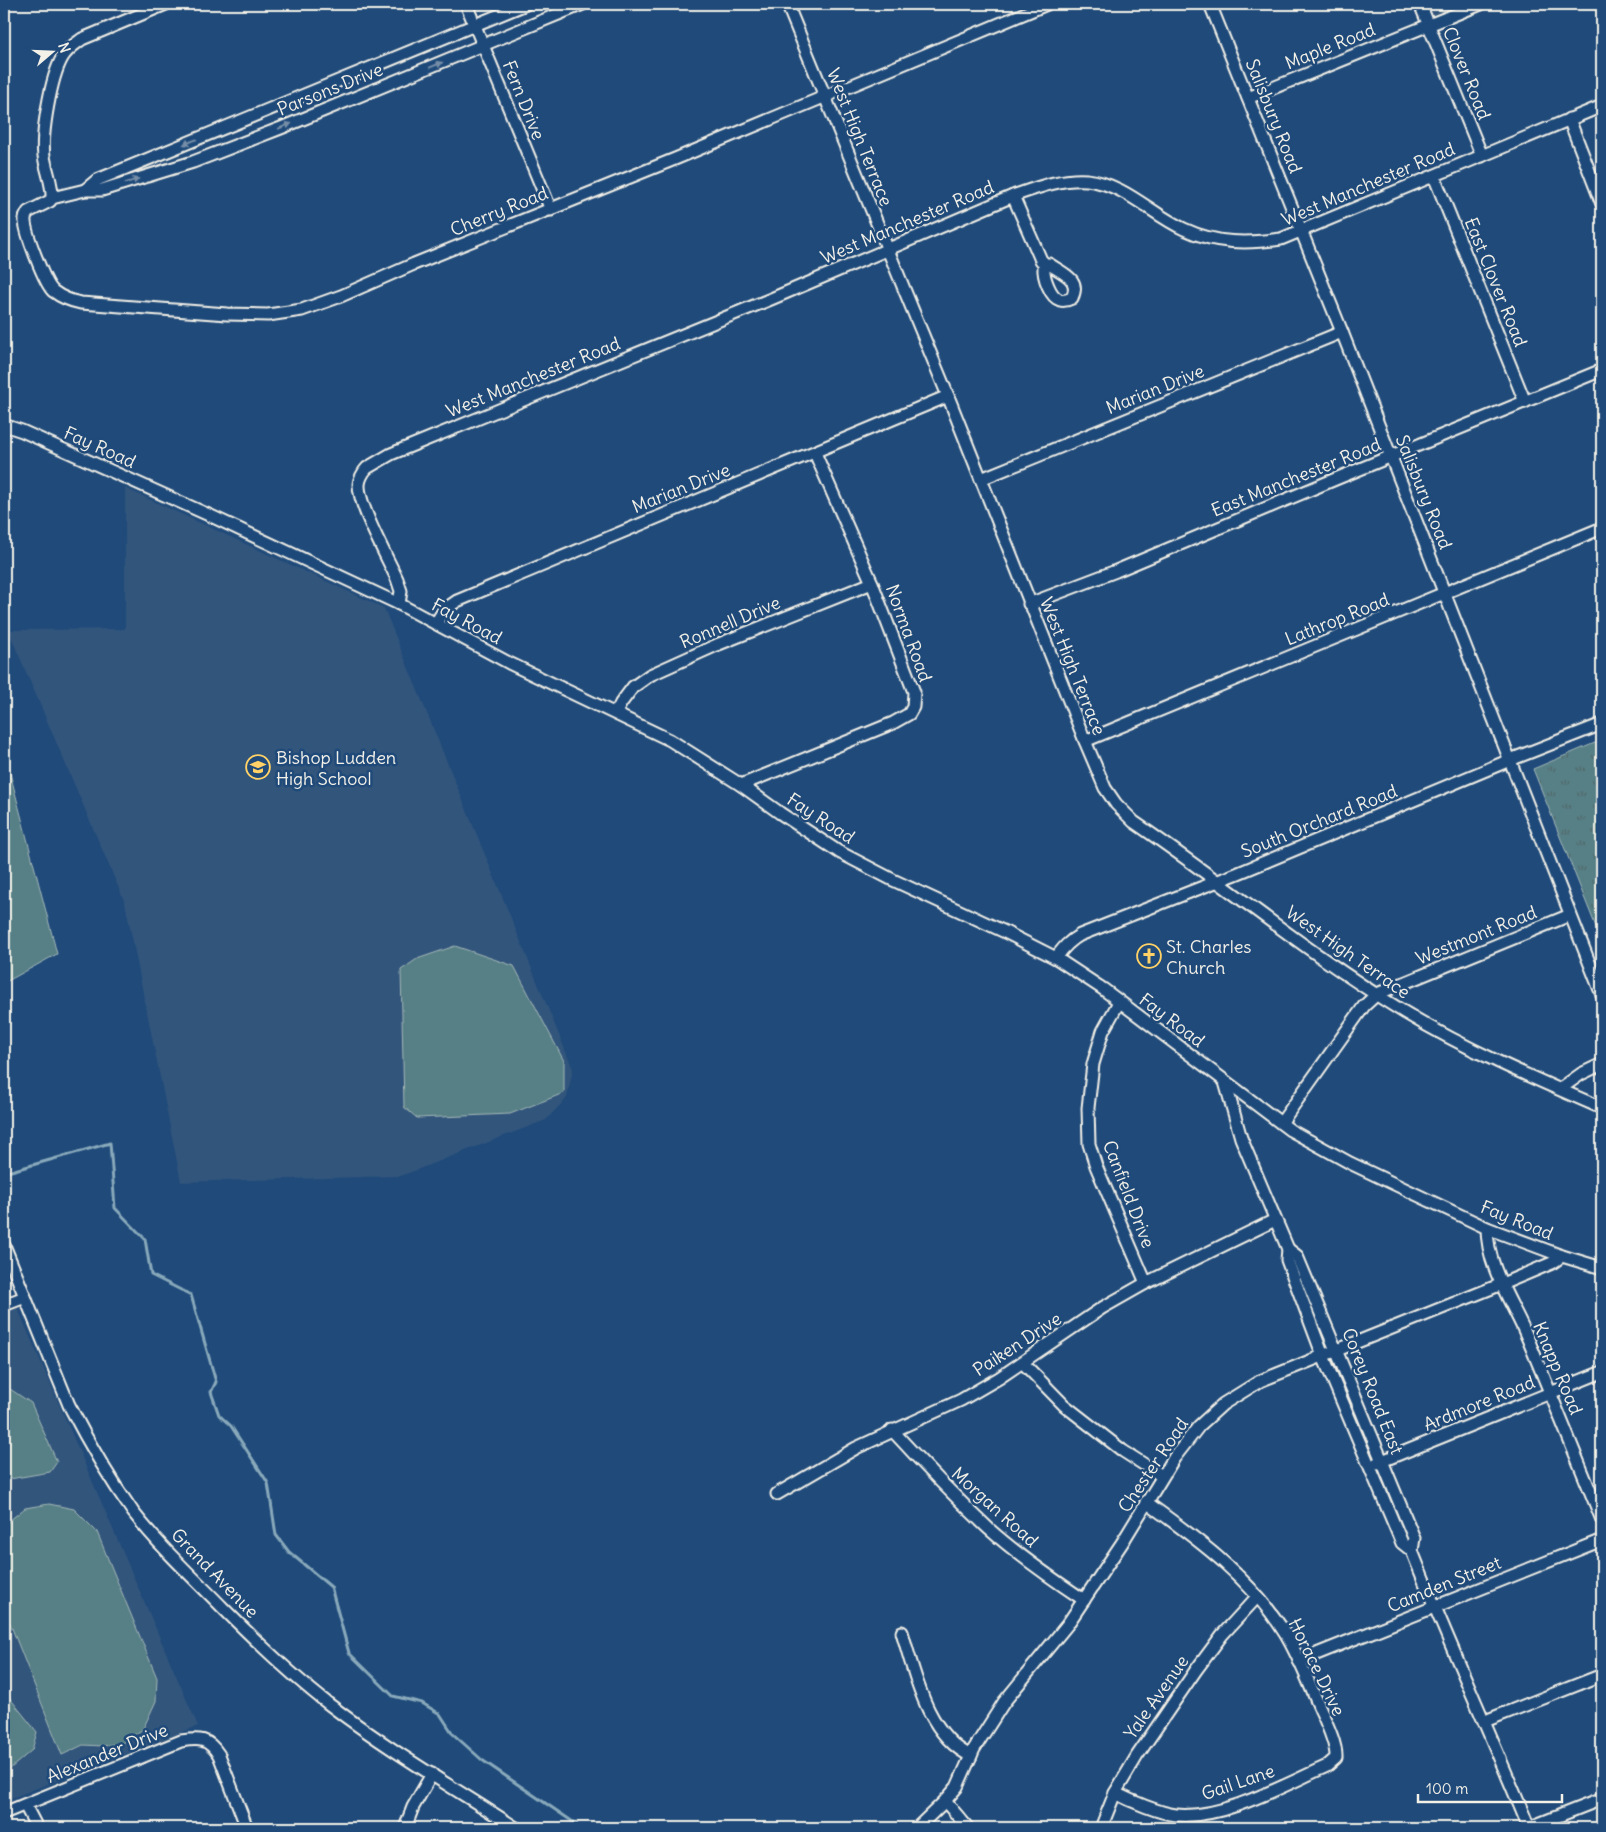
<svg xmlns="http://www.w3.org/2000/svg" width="1606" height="1832" font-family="Delius,sans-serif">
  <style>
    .built { fill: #31557b }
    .grass { fill: url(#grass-tufts); stroke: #a6b8b7 }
    .park { fill: #578086; stroke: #a6b8b7 }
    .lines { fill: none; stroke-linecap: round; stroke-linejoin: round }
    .stream { stroke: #8aaabb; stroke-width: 3 }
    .minor-casing { stroke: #f4f1e8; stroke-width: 15 }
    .minor { stroke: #1f4a7a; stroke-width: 11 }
    .oneway { fill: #748da6 }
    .labels { text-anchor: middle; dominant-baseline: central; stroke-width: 5; stroke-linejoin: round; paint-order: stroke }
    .street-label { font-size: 18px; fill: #f4f1e8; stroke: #1f4a7a }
    .poi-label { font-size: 18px; fill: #f4f1e8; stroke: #1f4a7a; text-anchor: start }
  </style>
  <defs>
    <pattern id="grass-tufts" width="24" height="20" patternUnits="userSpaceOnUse" patternTransform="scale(1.25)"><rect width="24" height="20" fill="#578086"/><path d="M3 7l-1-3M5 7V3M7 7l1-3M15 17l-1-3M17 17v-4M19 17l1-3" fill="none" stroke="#516769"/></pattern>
  </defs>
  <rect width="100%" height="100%" fill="#1f4a7a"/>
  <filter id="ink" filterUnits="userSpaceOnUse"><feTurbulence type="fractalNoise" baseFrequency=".02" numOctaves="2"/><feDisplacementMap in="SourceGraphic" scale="10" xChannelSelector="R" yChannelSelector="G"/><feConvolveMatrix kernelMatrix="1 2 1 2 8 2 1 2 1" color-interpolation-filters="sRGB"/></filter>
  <g filter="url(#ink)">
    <g class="built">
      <path d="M1427,4H1465L1432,17Z"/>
      <path d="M125,488L384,608L573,1069L567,1098L546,1120L401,1176L181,1182L125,903L8,630L125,629Z"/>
      <path d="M9,1288L198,1726L4,1801V1289Z"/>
    </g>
    <path class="grass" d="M1602,740V942L1533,769Z"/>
    <g class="park">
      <path d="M4,750L57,954L4,983Z"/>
      <path d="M455,946L514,966L564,1061V1093L510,1114L417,1118L404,1107L401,970L417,959Z"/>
      <path d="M4,1385L31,1403L57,1462L50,1472L4,1480Z"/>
      <path d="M49,1504L74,1509L97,1532L157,1678L156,1701L143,1729L122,1743L103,1746L83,1745L62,1755L4,1608V1525L25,1508Z"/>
      <path d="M4,1691L37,1732L32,1750L4,1774Z"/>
    </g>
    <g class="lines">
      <path class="stream" d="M4,1173L110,1143L115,1208L145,1239L151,1275L191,1295L216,1382L211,1392L219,1415L231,1426L268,1483L276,1535L289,1552L331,1587L349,1653L393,1696L422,1703L440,1714L453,1734L482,1760L582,1828"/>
      <g class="minor-casing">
        <g id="minor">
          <path d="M466,4L551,210"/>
          <path d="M583,4L281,128L193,162L102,190H85L52,198L50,201L28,212C27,214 25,216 25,219C24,230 45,284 53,291C62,298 70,301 81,303L227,314L268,315L302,310L341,296L414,264L675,159L1047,4"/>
          <path d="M787,4L948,396L1085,741L1105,788L1116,804L1134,822C1225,884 1310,955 1404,1012C1467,1050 1535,1079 1602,1108"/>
          <path d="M1210,4L1342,332L1602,995"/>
          <path d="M1420,4L1482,156"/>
          <path d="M1248,98L1481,4"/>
          <path d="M1569,119L1602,204"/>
          <path d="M1434,176L1525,402"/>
          <path d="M85,190L97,180L526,4"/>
          <path d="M1013,196L1041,260L1046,265"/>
          <path d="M52,198C53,185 46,170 44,156C41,134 51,77 62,58C67,49 74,45 82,39L166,4"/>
          <path d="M1049,264C1064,274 1081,279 1072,298C1068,300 1064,301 1060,300C1050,297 1043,276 1044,267Z"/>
          <path d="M4,425L22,431L211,516L399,604L509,663L670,740L741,785L780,813L839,852L893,880L1005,932L1056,958L1103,989L1290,1130L1350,1163L1487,1228L1562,1256L1602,1268"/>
          <path d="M981,479L1342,332"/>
          <path d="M399,604L401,591L397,579C387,557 359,507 359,485C359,480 363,472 367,468L391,454L771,299L1013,196C1036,188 1061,178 1087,180C1125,184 1151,214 1184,229C1216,244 1247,244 1281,239L1602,106"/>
          <path d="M1029,604L1116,571L1338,478L1602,370"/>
          <path d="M436,623L444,610L457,601L948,396"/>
          <path d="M616,713L621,703L633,687L650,675L719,644L872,583"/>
          <path d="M1085,741L1602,528"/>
          <path d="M741,785L893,723L909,714L913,707L914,692L872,583L815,453"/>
          <path d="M1056,958C1063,948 1069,941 1080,935L1236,874L1510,760L1602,724"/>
          <path d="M1119,1002L1103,1031L1093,1064L1088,1108L1089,1144L1096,1166L1146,1283"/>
          <path d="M1225,1082L1241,1138L1288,1249L1287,1260L1323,1356L1402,1543L1412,1551"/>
          <path d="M1560,1089L1581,1074L1602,1064"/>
          <path d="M1281,1123L1364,1006L1377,994L1570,915"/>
          <path d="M1487,1228C1487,1268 1513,1303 1528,1339C1553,1399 1577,1459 1602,1520"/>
          <path d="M4,1245L69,1405C88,1442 109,1478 133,1512C160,1547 193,1577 224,1609C257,1642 292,1676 330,1705C389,1750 454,1788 516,1828"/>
          <path d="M1288,1249L1297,1256L1414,1538L1412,1551C1449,1644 1491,1735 1529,1828"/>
          <path d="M4,1305L25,1297"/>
          <path d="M1023,1363L1064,1405L1123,1451L1162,1476"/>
          <path d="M892,1430C923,1464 955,1497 989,1529C1018,1555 1051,1578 1084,1600"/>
          <path d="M1377,1463L1602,1372"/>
          <path d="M777,1494L856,1448L961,1400L999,1378L1102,1308L1146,1283L1275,1220"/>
          <path d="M902,1632C915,1675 927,1735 971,1756"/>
          <path d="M1299,1661L1602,1540"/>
          <path d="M1485,1721L1602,1675"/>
          <path d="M1115,1793C1131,1801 1159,1813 1176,1815C1222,1820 1286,1784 1327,1766L1336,1758C1337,1743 1324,1718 1318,1704C1308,1681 1299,1657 1286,1635C1252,1579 1199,1540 1146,1502"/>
          <path d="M945,1801L968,1828"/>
          <path d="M25,1805L37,1828"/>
          <path d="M4,1813L181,1741C200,1738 208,1738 219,1755L247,1828"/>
          <path d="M919,1826L945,1801L957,1787L974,1749L1004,1702L1067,1625L1122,1543L1174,1458L1199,1426L1223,1404L1260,1381L1502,1284L1552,1263L1562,1256"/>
          <path d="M405,1828L413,1807L432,1774"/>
          <path d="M1101,1828L1115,1793L1137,1756L1196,1670L1222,1635L1257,1597"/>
          <path d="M1528,1828L1602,1799"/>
        </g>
      </g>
      <use href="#minor" class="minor"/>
    </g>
    <defs><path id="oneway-solid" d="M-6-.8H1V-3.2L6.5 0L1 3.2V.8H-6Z" transform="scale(1.25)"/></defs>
    <g class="oneway">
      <use href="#oneway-solid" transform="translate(436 65) rotate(-22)"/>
      <use href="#oneway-solid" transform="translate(285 126) rotate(-22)"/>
      <use href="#oneway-solid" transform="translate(190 142) rotate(158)"/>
      <use href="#oneway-solid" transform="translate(132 181) rotate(-17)"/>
    </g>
  </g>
  <defs>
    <g id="school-ring" transform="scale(1.25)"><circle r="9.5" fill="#1f4a7a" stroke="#ffd166" stroke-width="1.5"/><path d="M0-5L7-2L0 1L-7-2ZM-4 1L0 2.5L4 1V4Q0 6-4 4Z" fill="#ffd166"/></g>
    <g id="church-ring" transform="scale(1.25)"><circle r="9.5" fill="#1f4a7a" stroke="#ffd166" stroke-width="1.5"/><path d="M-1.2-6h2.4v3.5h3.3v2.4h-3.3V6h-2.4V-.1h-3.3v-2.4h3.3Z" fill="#ffd166"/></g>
  </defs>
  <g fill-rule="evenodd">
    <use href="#school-ring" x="258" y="767"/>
    <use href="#church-ring" x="1149" y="956"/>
  </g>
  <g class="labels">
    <g class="street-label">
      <text transform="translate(1330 46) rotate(-22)">Maple Road</text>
      <text transform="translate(1467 73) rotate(68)">Clover Road</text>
      <text transform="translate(330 89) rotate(-22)">Parsons Drive</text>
      <text transform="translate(524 100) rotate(68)">Fern Drive</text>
      <text transform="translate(1274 116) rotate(68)">Salisbury Road</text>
      <text transform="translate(860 137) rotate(68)">West High Terrace</text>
      <text transform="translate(1368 184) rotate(-23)">West Manchester Road</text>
      <text transform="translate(499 211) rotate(-22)">Cherry Road</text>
      <text transform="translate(907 222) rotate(-23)">West Manchester Road</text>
      <text transform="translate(1496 282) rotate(68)">East Clover Road</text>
      <text transform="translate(533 377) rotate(-22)">West Manchester Road</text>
      <text transform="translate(1155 389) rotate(-22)">Marian Drive</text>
      <text transform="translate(100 447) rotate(24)">Fay Road</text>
      <text transform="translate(1296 477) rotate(-22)">East Manchester Road</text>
      <text transform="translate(681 488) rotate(-22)">Marian Drive</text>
      <text transform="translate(1424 492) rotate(68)">Salisbury Road</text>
      <text transform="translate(1337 619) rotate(-22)">Lathrop Road</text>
      <text transform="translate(467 621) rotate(28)">Fay Road</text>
      <text transform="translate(730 622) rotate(-23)">Ronnell Drive</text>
      <text transform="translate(909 633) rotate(70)">Norma Road</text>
      <text transform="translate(1073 666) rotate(68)">West High Terrace</text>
      <text transform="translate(821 818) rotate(33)">Fay Road</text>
      <text transform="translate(1319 821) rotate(-22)">South Orchard Road</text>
      <text transform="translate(1476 935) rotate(-22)">Westmont Road</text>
      <text transform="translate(1348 952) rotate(35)">West High Terrace</text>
      <text transform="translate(1172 1020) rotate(37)">Fay Road</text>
      <text transform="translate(1129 1194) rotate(69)">Canfield Drive</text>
      <text transform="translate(1517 1220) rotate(22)">Fay Road</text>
      <text transform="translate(1017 1344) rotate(-33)">Paiken Drive</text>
      <text transform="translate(1558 1368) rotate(67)">Knapp Road</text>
      <text transform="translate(1373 1391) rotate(68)">Corey Road East</text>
      <text transform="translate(1479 1403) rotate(-22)">Ardmore Road</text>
      <text transform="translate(1153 1465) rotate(-56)">Chester Road</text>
      <text transform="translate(995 1507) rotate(42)">Morgan Road</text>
      <text transform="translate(215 1573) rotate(46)">Grand Avenue</text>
      <text transform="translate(1444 1584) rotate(-22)">Camden Street</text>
      <text transform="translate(1317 1667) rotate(64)">Horace Drive</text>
      <text transform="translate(1156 1697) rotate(-55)">Yale Avenue</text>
      <text transform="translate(107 1753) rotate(-22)">Alexander Drive</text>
      <text transform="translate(1238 1782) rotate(-19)">Gail Lane</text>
    </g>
    <g class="poi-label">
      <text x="276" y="757">Bishop Ludden<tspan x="276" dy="21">High School</tspan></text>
      <text x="1166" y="946">St. Charles<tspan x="1166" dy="21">Church</tspan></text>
    </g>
  </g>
  <rect width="1606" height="1832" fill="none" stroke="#1f4a7a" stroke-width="20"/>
  <rect x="10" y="10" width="1586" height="1812" fill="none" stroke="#f4f1e8" stroke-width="2" filter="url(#ink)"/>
  <g transform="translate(52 52) rotate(71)" stroke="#1f4a7a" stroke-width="4" paint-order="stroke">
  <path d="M0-4L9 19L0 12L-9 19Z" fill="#f4f1e8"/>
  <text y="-8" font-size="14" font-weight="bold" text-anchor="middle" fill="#f4f1e8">N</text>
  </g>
  <path d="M1418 1794v8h144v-8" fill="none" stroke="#f4f1e8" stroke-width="2.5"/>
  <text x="1426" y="1794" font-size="15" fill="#f4f1e8" stroke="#1f4a7a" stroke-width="4" paint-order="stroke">100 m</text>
</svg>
